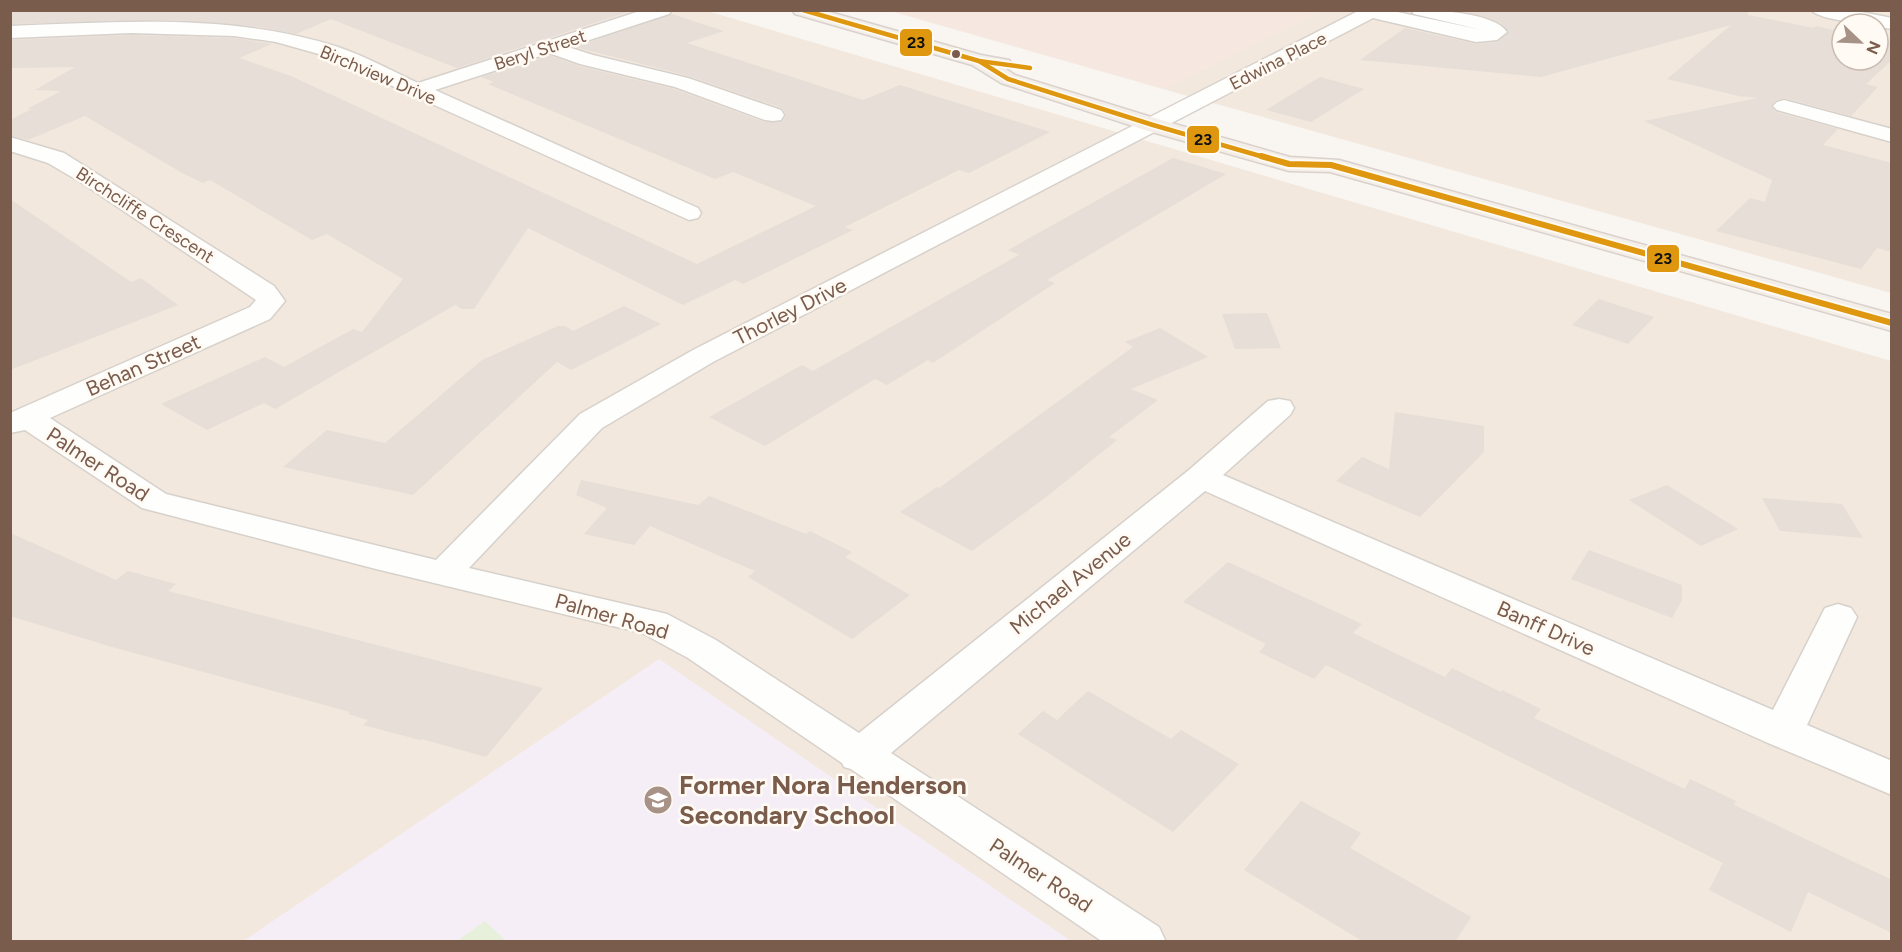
<svg xmlns="http://www.w3.org/2000/svg" width="1902" height="952" font-family="Figtree,sans-serif">
  <style>
    .residential { fill: #f2e8de; fill-rule: evenodd }
    .commercial { fill: #f6e8e1 }
    .education { fill: #f6eef6 }
    .green { fill: #e7f0db }
    .building { fill: #e6ded7 }
    .lines { fill: none; stroke-linecap: round; stroke-linejoin: round }
    .minor-casing { stroke: #d7d1cb; stroke-width: 3 }
    .major-casing { stroke: #dad1cc; stroke-width: 3 }
    .minor { fill: #fefefd; fill-rule: evenodd }
    .major { fill: #f3eee8; fill-rule: evenodd }
    .bus-1-far1-casing { stroke: #fffaf3; stroke-width: 8 }
    .bus-1-casing { stroke: #fffaf3; stroke-width: 10 }
    .bus-1-far1 { stroke: #de970f; stroke-width: 4.5 }
    .bus-1 { stroke: #de970f; stroke-width: 6 }
    .bus-dot { fill: #7a5c4d; stroke: #fffaf3; stroke-width: 2 }
    .labels { text-anchor: middle; dominant-baseline: central; stroke-width: 5; stroke-linejoin: round; paint-order: stroke }
    .far-street-label { font-size: 18px; fill: #7a5c4d; stroke: #fffaf3 }
    .street-label { font-size: 21px; fill: #7a5c4d; stroke: #fffaf3 }
    .near-poi-label { font-size: 26px; font-weight: bold; fill: #7a5c4d; stroke: #fffaf3; text-anchor: start }
    .line-badge { stroke: #fffaf3; stroke-width: 2 }
    .pale-badge-label { font-size: 16px; text-anchor: middle; font-weight: bold; fill: #111 }
  </style>
  <rect width="100%" height="100%" fill="#f9f5f0"/>
  <g class="residential">
    <path d="M10,11H707L1891,361V941H11Z"/>
    <path d="M1321,11H1891V293L1163,89ZM1842,24H1878V60H1842Z"/>
  </g>
  <path class="commercial" d="M890,11H1321L1163,89Z"/>
  <path class="education" d="M659,659L1071,941L242,942Z"/>
  <path class="green" d="M485,921L506,941H457Z"/>
  <g class="building">
    <path d="M10,10H634L457,68L331,19L296,34L258,27L176,20L10,24Z"/>
    <path d="M1457,10H1748V15L1814,28L1816,26L1842,32V60H1878V39L1892,42V60L1866,84L1878,87L1851,116L1785,98L1776,100L1771,106L1776,112L1838,129L1823,145L1892,163V252L1877,248L1861,269L1716,231L1750,198L1765,202L1772,180L1644,121L1758,98L1739,96L1667,79L1731,25L1541,77L1360,60L1405,28L1476,44L1497,42L1509,32L1502,24L1490,18Z"/>
    <path d="M672,14L724,31L687,43L863,100L900,85L1050,132L969,173L959,170L845,227L853,230L743,284L735,280L683,305L528,228L474,309H462L455,305L275,409L264,403L207,430L161,404L265,357L284,367L353,329L362,332L403,279L327,234L312,240L210,180L203,183L184,174L85,116L28,140L10,135V120L32,109H27L61,91L35,90L75,67L10,68V40L131,35L234,38L272,44L239,58L291,76L697,264L816,206L733,172L715,179L514,95L488,84L494,82L481,77L549,55L579,66L674,89L764,122L783,121L786,114L782,108L689,76L575,47Z"/>
    <path d="M1320,77L1364,89L1311,122L1266,110Z"/>
    <path d="M1173,158L1226,174L1047,280L1055,283L933,363L928,360L887,385L875,379L765,446L709,417L802,365L813,371L1019,255L1008,250Z"/>
    <path d="M10,199L131,282L141,278L178,305L10,370Z"/>
    <path d="M1599,299L1654,317L1628,344L1572,325Z"/>
    <path d="M624,306L661,324L571,370L557,362L413,495L283,467L327,430L385,443L482,360L558,326H565L573,331Z"/>
    <path d="M1267,313L1281,348L1235,349L1222,314Z"/>
    <path d="M1160,328L1208,357L1131,389L1158,400L1109,437L1117,440L1045,498L972,551L900,512L937,487L939,488L1133,347L1125,342Z"/>
    <path d="M1395,412L1484,426V452L1420,517L1336,481L1362,457L1389,469Z"/>
    <path d="M581,480L698,505L709,496L806,534L810,531L852,552L845,557L910,595L852,639L748,577L755,571L650,526L634,545L584,534L607,508L576,495Z"/>
    <path d="M1667,485L1738,529L1701,546L1629,500Z"/>
    <path d="M1762,498L1842,504L1863,538L1780,531Z"/>
    <path d="M10,533L116,580L128,571L176,584L168,591L543,688L486,757L422,739L420,740L363,725L368,720L348,714L350,712L112,647L10,616Z"/>
    <path d="M1589,550L1682,585V600L1672,618L1571,579Z"/>
    <path d="M1228,562L1362,624L1353,633L1445,677L1452,668L1501,692L1502,690L1541,709L1534,718L1685,789L1690,779L1736,801L1734,805L1892,880V933L1808,892L1791,932L1709,890L1723,863L1326,665L1314,679L1259,652L1266,644L1183,602Z"/>
    <path d="M1088,691L1171,739L1181,730L1239,764L1173,832L1018,734L1043,711L1057,720Z"/>
    <path d="M1301,801L1361,833L1350,848L1471,917L1455,942H1364L1244,870Z"/>
  </g>
  <g class="lines">
    <g class="minor-casing">
      <g id="minor">
        <path d="M643,10H672L669,14L568,47L593,55L688,78L781,110L784,115L781,120L773,121L765,120L675,87L580,64L549,53L435,90L698,208L701,213L698,218L689,220L326,56L276,42L234,36L131,33L10,38V26C120,22 232,13 338,47C365,56 392,71 418,83Z"/>
        <path d="M1360,10H1388L1482,30L1414,14L1411,10C1434,10 1494,12 1507,32L1497,40L1476,42L1373,18L713,362L602,428L469,568L667,614L716,640L859,733L1189,470L1268,401L1279,399L1290,401L1294,408L1290,415L1223,475L1773,710L1825,608L1838,604L1851,608L1857,617L1807,725L1892,761V795L1768,743L1205,491L891,753L1159,927L1166,942H1103L851,769L844,767L842,763L688,658L642,633L376,569L142,508L25,430L10,433V413L250,307L256,300L82,183L48,163L10,151V137L64,153L274,286L285,301L270,319L50,418L166,494L436,560L580,414L693,350Z"/>
        <path d="M1811,10H1851L1892,18V29L1878,27V24C1864,24 1820,20 1811,10Z"/>
        <path d="M1784,100L1892,129V142L1777,110L1773,106L1777,102Z"/>
      </g>
    </g>
    <g class="major-casing">
      <path id="major" d="M792,10H823L981,55L1009,60L1012,64L1006,69L1015,75L1161,120L1290,157L1339,160L1892,314V331L1330,172L1289,171L1145,130L1001,83L972,65L795,14Z"/>
    </g>
    <use href="#minor" class="minor"/>
    <use href="#major" class="major"/>
    <g class="bus-1-far1-casing">
      <g id="bus-1-far1">
        <path d="M803,10L979,61L1030,68"/>
        <path d="M979,61L1008,79L1153,125L1267,158"/>
      </g>
    </g>
    <g class="bus-1-casing">
      <path id="bus-1" d="M1261,156L1289,164L1331,165L1892,323"/>
    </g>
    <use href="#bus-1-far1" class="bus-1-far1"/>
    <use href="#bus-1" class="bus-1"/>
  </g>
  <defs>
    <g id="school-disc" transform="scale(1.5)"><circle r="9.5" fill="#a69286" stroke="#fffaf3"/><path d="M0-5L7-2L0 1L-7-2ZM-4 1L0 2.5L4 1V4Q0 6-4 4Z" fill="#fff"/></g>
  </defs>
  <g fill-rule="evenodd">
    <use href="#school-disc" x="658" y="800"/>
  </g>
  <circle class="bus-dot" cx="956" cy="54" r="5"/>
  <g class="labels">
    <g class="far-street-label">
      <text transform="translate(540 50) rotate(-18)">Beryl Street</text>
      <text transform="translate(1278 61) rotate(-27)">Edwina Place</text>
      <text transform="translate(378 75) rotate(23)">Birchview Drive</text>
      <text transform="translate(145 215) rotate(33)">Birchcliffe Crescent</text>
    </g>
    <g class="street-label">
      <text transform="translate(790 311) rotate(-27)">Thorley Drive</text>
      <text transform="translate(143 365) rotate(-24)">Behan Street</text>
      <text transform="translate(98 464) rotate(33)">Palmer Road</text>
      <text transform="translate(1070 583) rotate(-39)">Michael Avenue</text>
      <text transform="translate(612 616) rotate(16)">Palmer Road</text>
      <text transform="translate(1546 628) rotate(24)">Banff Drive</text>
      <text transform="translate(1041 875) rotate(33)">Palmer Road</text>
    </g>
    <g class="near-poi-label">
      <text x="679" y="785">Former Nora Henderson<tspan x="679" dy="30">Secondary School</tspan></text>
    </g>
  </g>
  <g class="line-badge">
    <rect x="899" y="28" width="34" height="29" rx="6" fill="#de970f"/>
    <rect x="1186" y="125" width="34" height="29" rx="6" fill="#de970f"/>
    <rect x="1646" y="244" width="34" height="29" rx="6" fill="#de970f"/>
  </g>
  <g class="pale-badge-label">
    <text x="916" y="48">23</text>
    <text x="1203" y="145">23</text>
    <text x="1663" y="264">23</text>
  </g>
  <rect width="1902" height="952" fill="none" stroke="#7a5c4d" stroke-width="24"/>
  <g transform="translate(1860 42) rotate(113)"><circle r="28" fill="#fffaf3" stroke="#cabbb1" stroke-width="1.5"/>
  <path d="M0-4.5L10 22L0 15L-10 22Z" fill="#a69286"/>
  <text y="-9" font-size="16" font-weight="bold" text-anchor="middle" fill="#7a5c4d">N</text>
  </g>
</svg>
